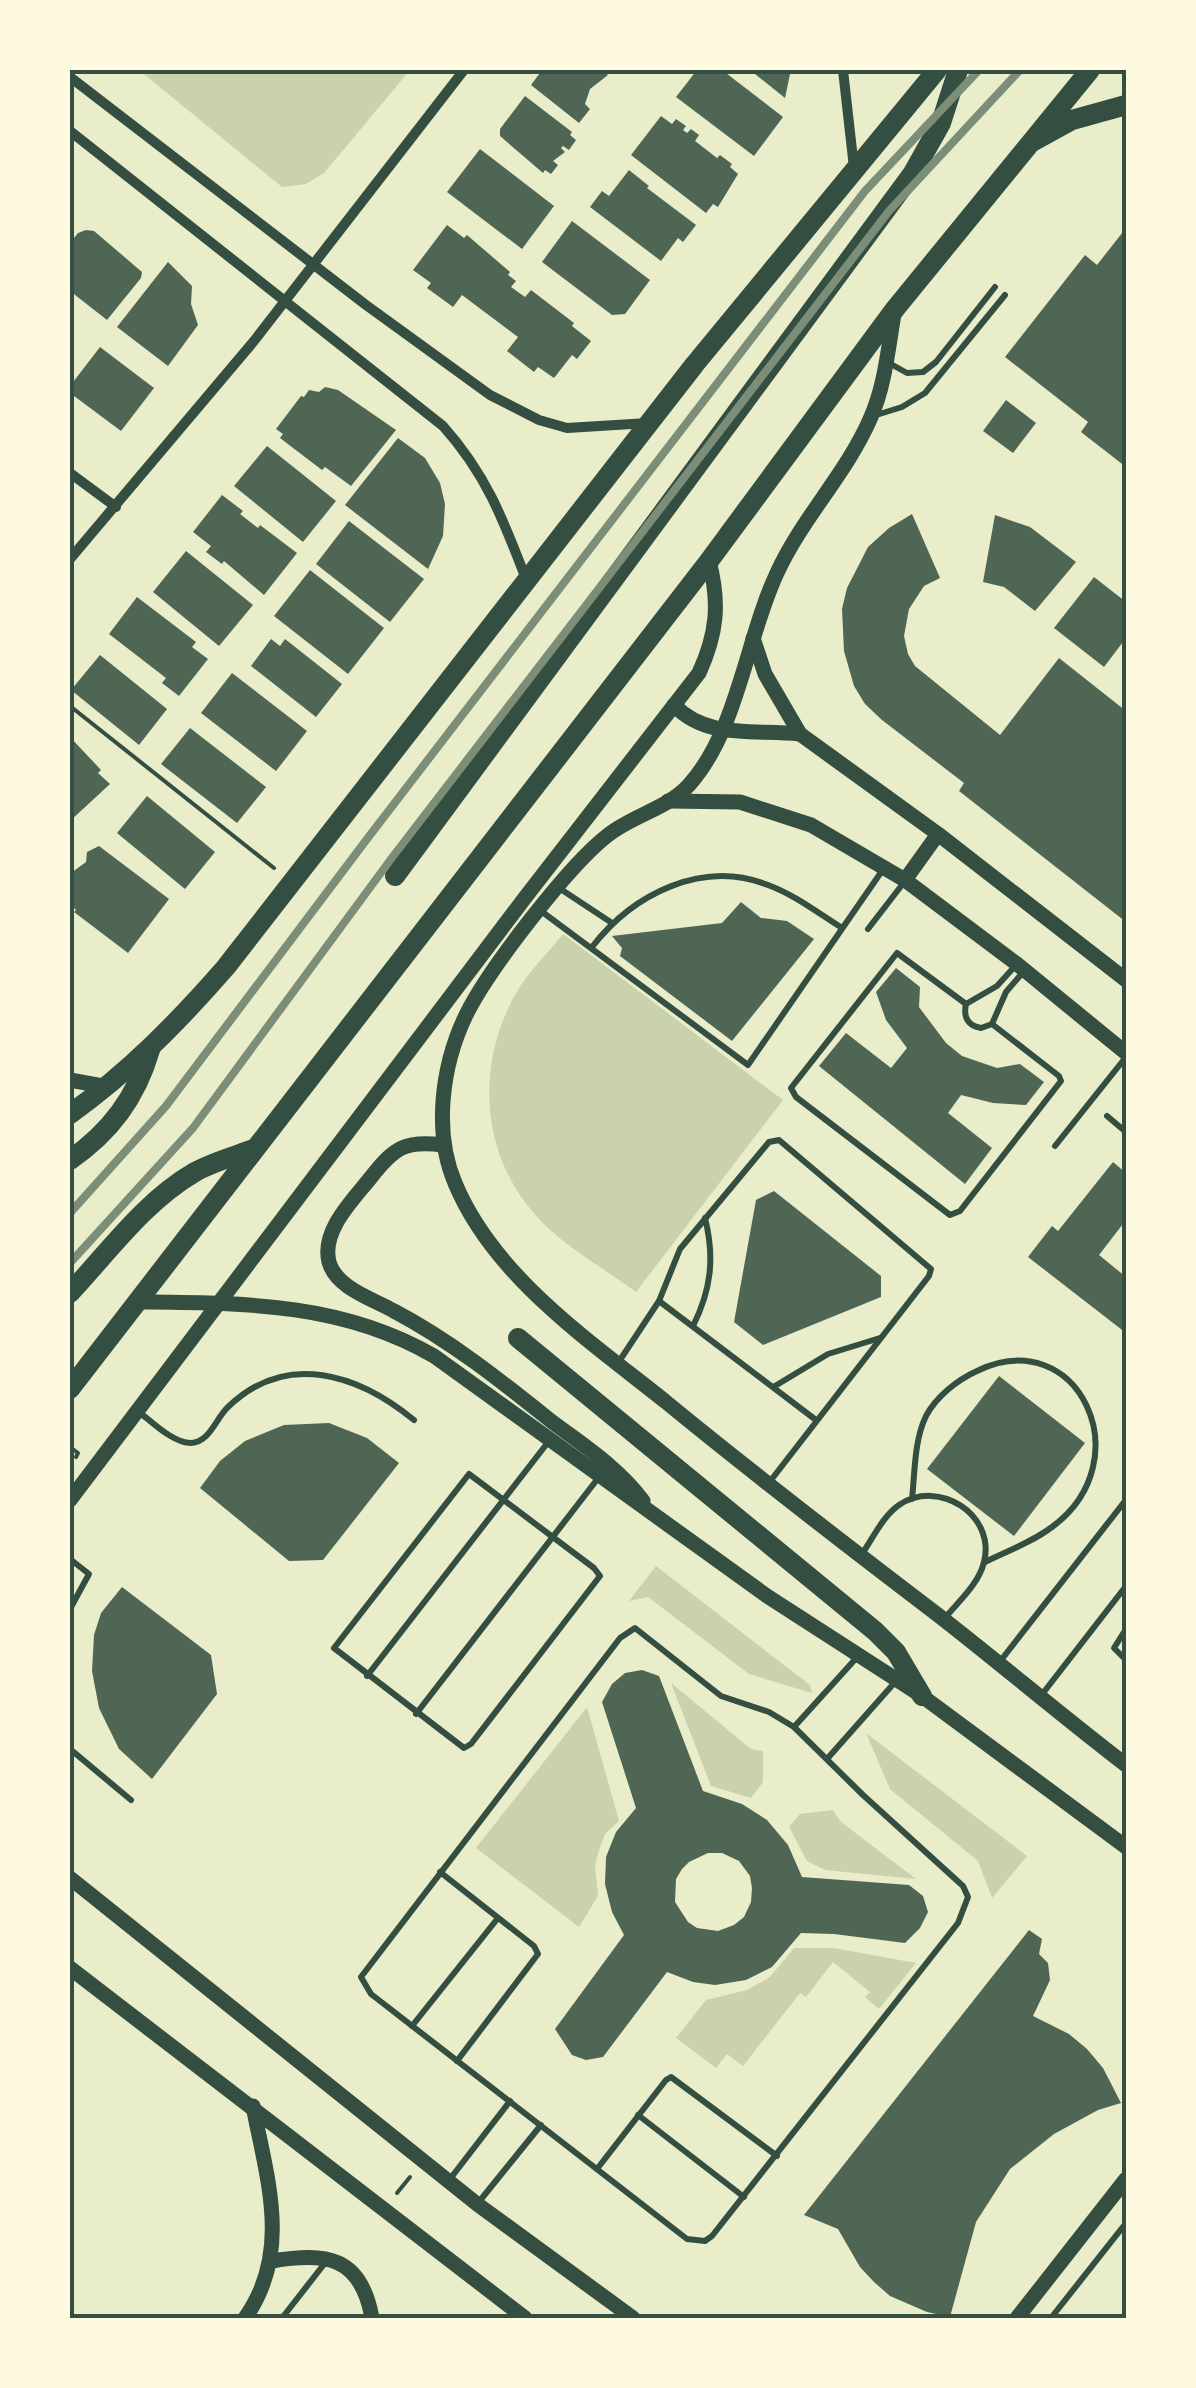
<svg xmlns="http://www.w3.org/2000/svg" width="1196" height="2388" font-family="Raleway,sans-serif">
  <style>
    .green { fill: #cad2ad }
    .building { fill: #4f6655; fill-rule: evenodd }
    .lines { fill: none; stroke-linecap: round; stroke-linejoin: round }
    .path { stroke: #344e41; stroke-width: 4 }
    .service { stroke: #344e41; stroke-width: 6 }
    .minor { stroke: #344e41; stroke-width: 10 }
    .tertiary { stroke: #344e41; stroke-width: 15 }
    .primary { stroke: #344e41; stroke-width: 20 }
    .trunk { stroke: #344e41; stroke-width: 20 }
    .rail { stroke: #7c8e77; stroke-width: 8 }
    .neatline { fill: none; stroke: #344e41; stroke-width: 4 }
  </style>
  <rect width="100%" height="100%" fill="#e9edc9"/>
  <g class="green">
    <path d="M139,70H410L324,173L306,184L282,187Z"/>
    <path d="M563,934L783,1100L636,1292C606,1270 569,1249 543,1223C481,1161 474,1069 515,995C527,973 548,953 563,934Z"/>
    <path d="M656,1566L810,1685L812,1693L749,1674L648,1597L629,1601Z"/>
    <path d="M671,1683L751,1749L763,1751V1782L751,1798L711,1786Z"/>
    <path d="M587,1707L619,1821L605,1834L600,1847L595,1865L598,1896L579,1927L476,1848Z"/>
    <path d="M866,1733L1027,1856L992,1898L978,1861L890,1789Z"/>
    <path d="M833,1810L841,1822L916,1879L825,1870L807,1861L789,1827L800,1814Z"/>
    <path d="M794,1948H834L916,1963L879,2009L865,1997L870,1992L833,1962L806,1997L800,1993L743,2066L727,2054L716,2068L676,2038L706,2000L747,1990L770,1977Z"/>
  </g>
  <g class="building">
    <path d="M542,70H602L608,75L590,89L585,104L590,109L579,123L531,85Z"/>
    <path d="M697,70H722L783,117L754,156L676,97Z"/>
    <path d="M750,70H794L790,74L785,98Z"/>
    <path d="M525,96L572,132L570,135L576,140L569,150L563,146L561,148L565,152L553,161L558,165L551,174L545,170L543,173L500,136V129Z"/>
    <path d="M661,116L672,124L676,119L686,126L683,130L687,133L691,129L699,135L695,141L717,158L720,155L732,164L730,167L738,174L718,207L713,204L706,213L631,155Z"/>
    <path d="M480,149L554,206L522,249L447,192Z"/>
    <path d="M629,170L649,186L647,188L696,225L683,242L678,238L661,261L590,207L602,191L609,196Z"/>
    <path d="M572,221L650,280L625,314L612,315L542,262Z"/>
    <path d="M447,225L464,238L467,235L510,272L508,275L516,281L511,287L525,297L531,290L574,323L572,326L591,341L577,359L572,355L554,378L538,367L534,372L507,351L518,337L462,295L453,307L427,288L431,283L413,270Z"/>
    <path d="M1126,228V467L1081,432L1088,422L1005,357L1085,255L1097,265Z"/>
    <path d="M86,230L94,231L142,272L141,278L107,320L70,291V243L78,233Z"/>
    <path d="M168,262L192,286L191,304L198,325L168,366L117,327Z"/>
    <path d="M100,347L154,388L121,431L70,393V386Z"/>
    <path d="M325,387L338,390L396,430L351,486L325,467L322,470L280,438L283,434L276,429L301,396L304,397L309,390L319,392Z"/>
    <path d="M1006,400L1036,423L1013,453L983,431Z"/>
    <path d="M398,438L425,458L440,483L445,504L443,536L428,569L345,505Z"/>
    <path d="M267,446L336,501L303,542L234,486Z"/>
    <path d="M222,495L243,511L240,514L258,528L260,525L297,553L264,595L224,561L222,564L206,552L211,546L193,532Z"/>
    <path d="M912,514L940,578L924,586L909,609L904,636L908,654L915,666L1000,735L1059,658L1126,711V922L959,791L964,783L882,720L865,704L854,686L844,651L842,609L847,588L868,547L889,528Z"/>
    <path d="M995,515L1030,527L1076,562L1035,611L1004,587L983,582Z"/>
    <path d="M349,521L424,579L390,622L316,564Z"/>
    <path d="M186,551L253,605L219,646L153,592Z"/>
    <path d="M310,570L384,628L348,674L274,616Z"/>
    <path d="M1094,577L1126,602V638L1104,667L1054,628Z"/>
    <path d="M137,597L196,642L192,647L208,659L179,696L162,683L166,678L109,634Z"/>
    <path d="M271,639L280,646L285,639L342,684L316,717L251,666Z"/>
    <path d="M100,655L167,709L139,745L71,690Z"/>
    <path d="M232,673L307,731L276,771L201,713Z"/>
    <path d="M190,728L266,787L237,823L161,764Z"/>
    <path d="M70,737L101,770L98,773L110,784L70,821Z"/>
    <path d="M147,796L215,852L185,889L117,833Z"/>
    <path d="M99,846L169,899L128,953L74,912L76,910L70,904L73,888L70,884L71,873L86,862L87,852Z"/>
    <path d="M741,902L761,918L787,921L814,939L732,1041L620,956L622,948L612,936L722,923Z"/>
    <path d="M896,968L920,987L919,1007L946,1043L962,1056L997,1068L1020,1064L1044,1082L1026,1105L993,1103L961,1095L948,1113L992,1148L965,1184L819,1066L846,1033L891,1068L907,1048L886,1020L876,992Z"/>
    <path d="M1113,1162L1126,1173V1220L1099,1255L1126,1277V1333L1028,1257L1052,1226L1058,1231Z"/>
    <path d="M774,1191L881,1276V1297L763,1345L734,1322L756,1200Z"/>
    <path d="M999,1376L1085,1443L1014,1536L927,1469Z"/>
    <path d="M329,1423L367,1438L399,1463L323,1560L289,1561L200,1488L220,1461L245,1441L284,1425Z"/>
    <path d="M122,1587L211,1655L217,1694L152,1779L119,1749L99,1708L92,1671L94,1635L101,1613Z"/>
    <path d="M642,1670L659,1676L703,1791L742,1804L767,1820L788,1845L802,1877L909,1885L923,1896L928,1912L920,1928L905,1943L834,1934L801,1933L772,1967L746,1980L715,1985L693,1982L667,1972L603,2057L586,2060L572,2055L555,2029L624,1935L612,1912L605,1884L606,1857L616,1832L636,1808L602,1702L612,1684L625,1673ZM708,1853H722L739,1861L750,1876L752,1888L751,1902L744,1917L734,1925L718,1931L697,1928L688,1922L675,1902L676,1879L682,1869L689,1862Z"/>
    <path d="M1029,1930L1042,1939L1039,1954L1048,1963L1050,1980L1033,2016L1069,2034L1087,2049L1103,2068L1121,2103L1098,2110L1054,2134L1010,2169L976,2222L950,2317L927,2312L890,2296L874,2282L860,2267L838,2229L804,2215Z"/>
  </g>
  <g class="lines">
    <g class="path">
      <path d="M70,706L274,868"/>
      <path d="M70,1447L78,1453L76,1457"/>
      <path d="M397,2193L410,2177"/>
    </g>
    <g class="service">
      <path d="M889,363L907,373L923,372L936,362L995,287"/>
      <path d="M873,416L902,407L925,393L1005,295"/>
      <path d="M559,888L612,923"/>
      <path d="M541,911L748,1065L884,868"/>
      <path d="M868,929L905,881"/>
      <path d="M592,947C633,894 702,859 768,885C795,895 818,913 842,928"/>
      <path d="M1016,965L997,986L966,1004C963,1017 968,1026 981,1028L992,1024L1006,992L1024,971"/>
      <path d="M966,1004L897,953L791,1088L796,1097L950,1215L960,1211L1061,1081L1059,1076L992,1024"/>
      <path d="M1107,1116L1126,1132"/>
      <path d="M1055,1146L1126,1057"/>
      <path d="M659,1301L816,1420"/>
      <path d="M693,1326C711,1290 715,1258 705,1218"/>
      <path d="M618,1363L659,1301L680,1249L769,1142L779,1140L931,1269L929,1276L768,1484"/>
      <path d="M775,1386L828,1354L880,1338"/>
      <path d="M139,1412C152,1422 173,1443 191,1443C210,1442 216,1418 228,1407C287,1350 359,1375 414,1420"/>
      <path d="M469,1474L594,1568L600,1576L471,1744L464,1748L334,1648Z"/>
      <path d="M912,1499C915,1472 914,1441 926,1416C936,1397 957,1380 977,1371C1078,1322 1143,1460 1052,1527C1032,1542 1008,1551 985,1562"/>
      <path d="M862,1554C873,1538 883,1516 899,1505C939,1478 996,1515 984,1562C979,1584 958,1602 944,1619"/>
      <path d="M70,1559L89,1574L70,1609"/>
      <path d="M635,1628L721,1696L769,1712L794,1727L863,1795L963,1886L968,1897L958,1923L712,2236L705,2241L687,2239L371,1994L361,1977L620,1638Z"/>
      <path d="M1126,1629L1114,1648L1126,1660"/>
      <path d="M998,1664L1125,1501"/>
      <path d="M367,1676L549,1441"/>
      <path d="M1040,1697L1126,1586"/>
      <path d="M416,1714L599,1477"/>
      <path d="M794,1727L859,1655"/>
      <path d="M70,1749L131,1800"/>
      <path d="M827,1759L896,1681"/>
      <path d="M440,1872L534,1946L538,1954L457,2061"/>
      <path d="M412,2026L498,1918"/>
      <path d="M638,2115L744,2197"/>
      <path d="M597,2169L666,2080L671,2077L777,2156"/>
      <path d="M450,2179L510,2101"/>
      <path d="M478,2203L541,2125"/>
      <path d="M282,2318L325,2263"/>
      <path d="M1051,2318L1126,2223"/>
    </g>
    <g class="minor">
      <path d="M843,70L854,168"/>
      <path d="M70,77L366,305L490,395L539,420L567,428L648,423"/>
      <path d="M70,131L443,426C486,474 503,519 526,579"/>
      <path d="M70,473L116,507"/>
      <path d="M70,559L254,341L464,70"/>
    </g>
    <g class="tertiary">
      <path d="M894,314C888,349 885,385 871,417C847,473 802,518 777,573C746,639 738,730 689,785C667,809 633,815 608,835C569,865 488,970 466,1015C442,1065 433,1131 455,1183C494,1277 590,1341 666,1402C755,1475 846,1545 938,1615C1001,1664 1062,1716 1126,1765"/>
      <path d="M753,638L765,674L800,734L938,834L1126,980"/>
      <path d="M674,705C707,740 756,729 800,734"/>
      <path d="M668,801L740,802L811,825L905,880L1017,964L1126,1053"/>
      <path d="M905,880L938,834"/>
      <path d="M70,1080L108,1087"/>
      <path d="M443,1145C406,1140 395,1147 372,1176C354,1199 321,1230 329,1262C336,1288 373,1299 394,1311C451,1341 501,1381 551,1421C583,1445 619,1468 643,1501"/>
      <path d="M137,1302C242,1303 341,1302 434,1356L767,1596L922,1696L1126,1847"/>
      <path d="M70,1500L524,899L699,673C717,634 720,603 709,561"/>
      <path d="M70,1878L477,2204L633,2318"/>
      <path d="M70,1968L525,2318"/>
      <path d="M272,2261C326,2252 361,2256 372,2318"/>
      <path d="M245,2318C292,2252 267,2179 253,2106"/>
      <path d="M1017,2318L1126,2179"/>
    </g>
    <path class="primary" d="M1032,142L1072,120L1126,105"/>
    <g class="trunk">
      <path d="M395,876L913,173L941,123L958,70"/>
      <path d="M70,1114C129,1072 178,1022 226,967L695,364L937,70"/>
      <path d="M70,1160C110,1132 136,1098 150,1050"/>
      <path d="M70,1293C109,1251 145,1201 195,1172C213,1162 235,1156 254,1149"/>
      <path d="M518,1338L875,1631L896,1652L922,1696"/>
      <path d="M70,1389L709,561L895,309L1090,70"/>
    </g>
    <g class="rail">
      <path d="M70,1213L166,1106L367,839L865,191L979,70"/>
      <path d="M70,1263L193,1128L391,859L889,211L1020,70"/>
    </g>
  </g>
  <rect width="1196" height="2388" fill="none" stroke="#fefae0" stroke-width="145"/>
  <rect x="72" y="72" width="1052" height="2244" class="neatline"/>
</svg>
